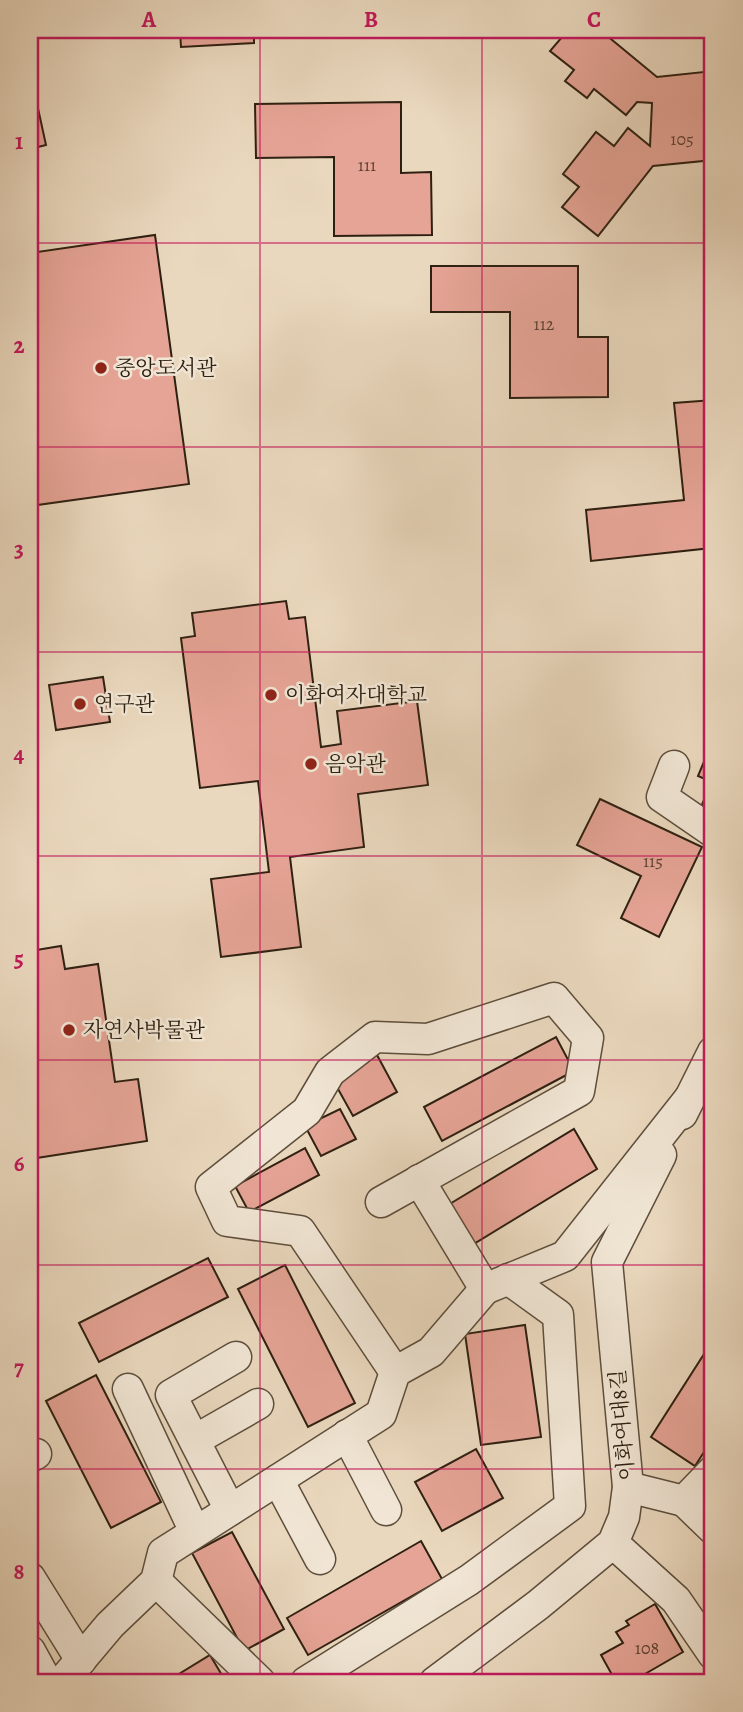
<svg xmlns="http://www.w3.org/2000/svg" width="743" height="1712" font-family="Alegreya,'Noto Serif KR',serif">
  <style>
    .building { fill: #e6a496; stroke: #2e2011; stroke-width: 2 }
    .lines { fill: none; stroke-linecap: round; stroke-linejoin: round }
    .minor-casing { stroke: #5d4e3c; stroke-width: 33 }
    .minor { stroke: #f1e6d5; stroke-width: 30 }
    .grid { fill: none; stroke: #c2185b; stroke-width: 2; stroke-opacity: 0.55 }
    .poi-dot { fill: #8f2418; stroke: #f1e6d5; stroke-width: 2.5 }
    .labels { text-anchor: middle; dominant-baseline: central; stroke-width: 5; stroke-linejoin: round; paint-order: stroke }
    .number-label { font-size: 18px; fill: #5c4132 }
    .poi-label { font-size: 21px; fill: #2e2011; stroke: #f1e6d5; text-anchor: start }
    .street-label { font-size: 21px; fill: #2e2011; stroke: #f1e6d5 }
    .neatline { fill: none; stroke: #c2185b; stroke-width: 2.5 }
    .grid-label { font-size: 23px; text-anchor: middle; font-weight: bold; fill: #c2185b }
  </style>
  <rect width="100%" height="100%" fill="#ead8be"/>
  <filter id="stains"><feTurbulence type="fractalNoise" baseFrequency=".00286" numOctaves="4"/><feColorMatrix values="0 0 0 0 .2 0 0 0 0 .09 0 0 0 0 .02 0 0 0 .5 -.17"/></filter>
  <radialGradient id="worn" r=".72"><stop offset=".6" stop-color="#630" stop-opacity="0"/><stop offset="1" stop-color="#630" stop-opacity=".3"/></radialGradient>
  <g class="building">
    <path d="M180,30H254V43L181,47Z"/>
    <path d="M568,30H600L657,77L713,71V160L653,166L598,236L562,207L579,187L563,174L596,132L614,146L628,128L650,146L652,103L637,102L626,115L594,89L587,98L565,81L574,70L550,51Z"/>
    <path d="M34,90L46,145L30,149V91Z"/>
    <path d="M401,102V173L431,172L432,235L334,236V157L256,158L255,104Z"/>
    <path d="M155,235L189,484L30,506V253Z"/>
    <path d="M431,266H578V337H608V397L510,398V312H431Z"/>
    <path d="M713,400V526H709L711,548L591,561L586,510L684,500L674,403Z"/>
    <path d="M286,601L289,619L305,617L321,747L341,744L337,711L417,701L428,785L358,794L364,847L290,857L301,947L221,957L211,879L269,872L258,781L200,788L181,638L195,636L192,613Z"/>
    <path d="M103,677L110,722L56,730L49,685Z"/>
    <path d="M713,740V815L700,809L712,782L698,776Z"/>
    <path d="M600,799L702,847L659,937L621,918L641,876L577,845Z"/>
    <path d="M61,946L65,969L98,964L115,1082L138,1079L147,1141L30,1159V982L33,981L30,951Z"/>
    <path d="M556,1037L574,1071L442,1141L424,1107Z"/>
    <path d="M377,1055L397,1092L353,1116L333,1080Z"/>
    <path d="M340,1109L356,1139L321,1156L305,1126Z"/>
    <path d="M574,1129L597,1169L472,1245L448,1205Z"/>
    <path d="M305,1148L319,1175L249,1212L235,1186Z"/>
    <path d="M208,1258L228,1297L99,1362L79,1323Z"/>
    <path d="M285,1265L355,1403L308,1427L238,1289Z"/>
    <path d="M525,1325L541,1437L481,1445L465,1334Z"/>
    <path d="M713,1340V1438L695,1466L651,1437Z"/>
    <path d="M96,1375L161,1502L111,1528L46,1401Z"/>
    <path d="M476,1449L503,1498L442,1531L415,1482Z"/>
    <path d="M232,1532L284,1629L244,1651L192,1553Z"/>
    <path d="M421,1541L442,1579L308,1655L287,1618Z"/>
    <path d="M655,1604L683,1652L631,1682H616L601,1655L623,1643L616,1632L629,1625L626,1621Z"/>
    <path d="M210,1655L226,1682H166Z"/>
  </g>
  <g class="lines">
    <g class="minor-casing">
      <g id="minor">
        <path d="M674,766L662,797L713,832"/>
        <path d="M682,1114L713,1052"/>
        <path d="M419,1180L485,1289"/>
        <path d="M381,1202L579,1091L588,1038L554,998L428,1039L375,1037L330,1072L307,1111L211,1187L227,1221L300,1231L395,1372"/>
        <path d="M128,1389L195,1532"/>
        <path d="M347,1435L386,1510"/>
        <path d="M195,1440L258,1404"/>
        <path d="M30,1457L36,1454"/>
        <path d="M278,1480L320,1559"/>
        <path d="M628,1487L684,1501L713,1471"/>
        <path d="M684,1501L713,1529"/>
        <path d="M230,1510L171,1395L236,1357"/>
        <path d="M613,1543L676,1600L713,1654"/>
        <path d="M30,1578L81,1660"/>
        <path d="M156,1581L260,1682"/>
        <path d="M30,1651L47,1682"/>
        <path d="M62,1682L110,1625L156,1581L163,1553L381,1414L395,1372L431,1352L485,1289L565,1256L689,1099"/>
        <path d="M306,1682L469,1580L570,1506L558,1315L508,1279"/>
        <path d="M435,1682L538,1605L613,1543L624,1517L628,1487L607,1262L661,1155"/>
      </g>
    </g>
    <use href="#minor" class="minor"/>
  </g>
  <path class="grid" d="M260,30V1682M482,30V1682M30,243H713M30,447H713M30,652H713M30,856H713M30,1060H713M30,1265H713M30,1469H713"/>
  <g class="poi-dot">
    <circle cx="101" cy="368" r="7"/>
    <circle cx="271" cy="695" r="7"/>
    <circle cx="80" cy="704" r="7"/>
    <circle cx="311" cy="764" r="7"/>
    <circle cx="69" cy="1030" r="7"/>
  </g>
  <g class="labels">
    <g class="number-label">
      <text x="682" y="139">105</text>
      <text x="367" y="165">111</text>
      <text x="544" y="324">112</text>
      <text x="653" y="861">115</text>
      <text x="647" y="1648">108</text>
    </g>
    <g class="poi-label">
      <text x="115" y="368">중앙도서관</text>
      <text x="285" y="695">이화여자대학교</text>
      <text x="94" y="704">연구관</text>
      <text x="325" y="764">음악관</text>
      <text x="83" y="1030">자연사박물관</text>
    </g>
    <g class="street-label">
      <text transform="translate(622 1425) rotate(-95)">이화여대8길</text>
    </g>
  </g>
  <rect width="743" height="1712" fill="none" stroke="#ead8be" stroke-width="77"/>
  <rect x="38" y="38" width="666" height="1636" class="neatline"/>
  <g class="grid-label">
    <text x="149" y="27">A</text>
    <text x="371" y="27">B</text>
    <text x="594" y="27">C</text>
    <text x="19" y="149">1</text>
    <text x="19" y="353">2</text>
    <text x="19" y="557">3</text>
    <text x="19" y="762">4</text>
    <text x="19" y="966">5</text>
    <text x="19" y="1171">6</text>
    <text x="19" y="1375">7</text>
    <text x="19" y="1579">8</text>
  </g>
  <rect width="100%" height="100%" filter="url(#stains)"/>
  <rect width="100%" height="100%" fill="url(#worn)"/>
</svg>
